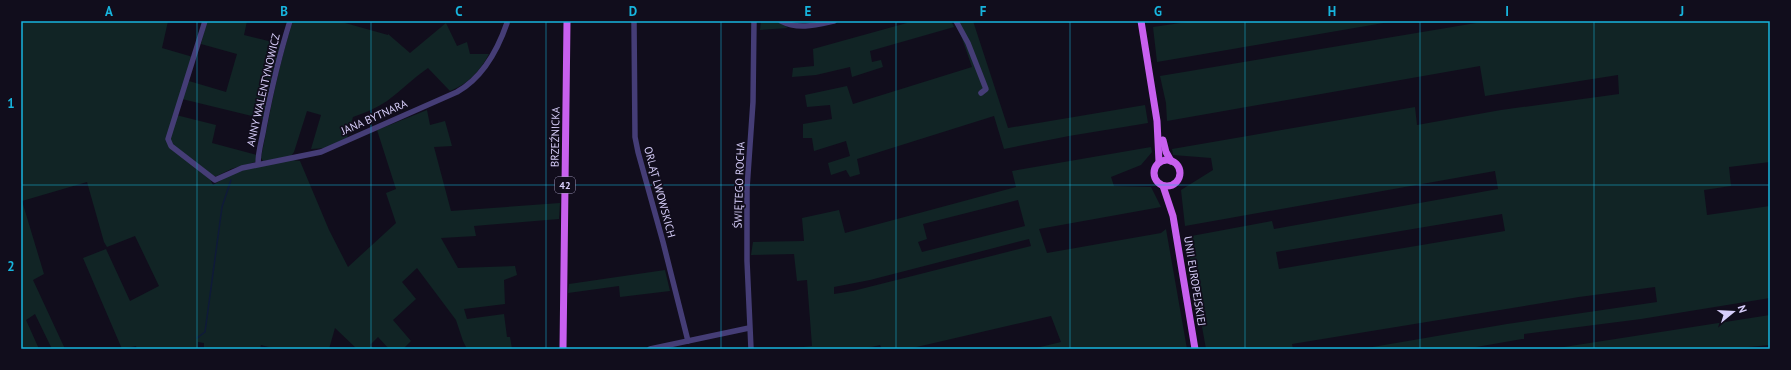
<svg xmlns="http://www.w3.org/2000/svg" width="1791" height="370" font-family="'PT Sans',sans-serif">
  <rect width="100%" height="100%" fill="#110d1c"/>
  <g fill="#112425" fill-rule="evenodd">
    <polygon points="21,21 168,21 162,48 193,57 166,139 210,179 213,185 236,171 292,160 300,161 329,230 348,267 396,223 386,193 396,189 377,130 427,110 430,125 445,121 452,146 434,147 451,211 560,203 559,219 474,226 476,236 441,238 458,268 515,266 517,275 504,280 505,304 464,309 467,319 504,314 507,337 510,337 512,349 467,349 463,341 456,320 417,268 402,282 416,299 393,320 411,341 403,349 389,349 378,337 370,345 374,349 357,349 335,328 329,349 276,349 261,345 260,349 204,349 204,343 198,342 198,349 137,349 136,346 122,349 83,258 106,249 130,301 159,286 135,236 107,247 104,242 87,182 22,201 44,274 33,280 65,349 52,349 35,314 26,320 39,349 21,349"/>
    <polygon points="207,21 247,21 244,35 281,44 264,119 182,99 189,81 226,92 237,54 201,44"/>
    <path d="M 293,21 L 338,21 L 388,35 L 388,34 L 410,53 L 446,23 L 457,46 L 467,42 L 470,54 L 489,54 C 480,71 468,84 450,91 L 428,68 C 413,78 401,91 387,101 C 376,108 365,113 353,117 L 347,138 L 326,148 L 311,149 L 321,115 L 307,111 L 294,152 L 291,156 L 263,161 L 261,158 C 270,112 278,66 293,21 Z"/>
    <polygon points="761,21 777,21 788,28 760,30"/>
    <polygon points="914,21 951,21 954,27 870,51 872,62 881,60 883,67 852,77 850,67 816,75 792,77 793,68 814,66 813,49"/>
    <polygon points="956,21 973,21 1008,128 1145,105 1148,123 1069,136 1004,149 994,116 857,159 860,174 850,177 846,170 831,175 828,163 850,156 846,141 814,151 812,138 803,138 803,124 832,119 830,105 807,107 805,95 847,86 853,104 972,67"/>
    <polygon points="1194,21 1395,21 1157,62 1153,27"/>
    <path d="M 1488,21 L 1770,21 L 1770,162 L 1729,167 L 1731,186 L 1704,190 L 1707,215 L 1770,206 L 1770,298 L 1641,319 L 1524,334 L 1524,339 L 1522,339 L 1465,349 L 1361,349 L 1507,324 L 1657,302 L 1655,287 L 1579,297 L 1292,344 L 1293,349 L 1206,349 L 1186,237 L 1272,221 L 1274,229 L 1498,189 L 1495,171 L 1185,226 L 1181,190 L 1213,170 L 1211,158 L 1173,155 L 1172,149 L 1415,107 L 1417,125 L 1501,110 L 1619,94 L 1618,75 L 1485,96 L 1480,66 L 1167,121 L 1166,103 L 1160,76 ZM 1502,214 L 1505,231 L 1279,269 L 1276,252 Z"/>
    <polygon points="176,115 216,125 212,143 257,155 255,162 231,169 217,176 214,176 172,145 169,138"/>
    <path d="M 1151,147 L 1152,152 L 1141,165 L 1111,177 L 1114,186 L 1151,187 L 1161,207 L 1039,229 L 1047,253 L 1161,233 L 1166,229 L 1187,349 L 1032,349 L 1061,342 L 1051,316 L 908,349 L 882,349 L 880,345 L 863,349 L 786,349 L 812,346 L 807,280 L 797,281 L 794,254 L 751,255 L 753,242 L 804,241 L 802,218 L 839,210 L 845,233 L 1016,187 L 1012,171 ZM 1018,200 L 1025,226 L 922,252 L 918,242 L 927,239 L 923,224 ZM 1029,239 L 1031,246 L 853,291 L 834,294 L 834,287 L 870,280 Z"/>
    <polygon points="665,270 670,291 620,297 619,286 568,293 569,284"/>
    <polygon points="1770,315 1770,345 1728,349 1551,349"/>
  </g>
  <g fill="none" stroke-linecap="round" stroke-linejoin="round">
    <polyline stroke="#0f1a39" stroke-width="1.5" points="197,338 205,332 222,207 231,180"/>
    <g stroke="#453d76" stroke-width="5.5">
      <path d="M 205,21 L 168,139 L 171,146 L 215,180 L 242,168 L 321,152 L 457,92 C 482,78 498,49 507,23"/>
      <polyline points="634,21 635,137 638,152 663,242 688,341"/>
      <path d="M 781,21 C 798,30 816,25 834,21"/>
      <polyline points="956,21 968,43 986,89 981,93"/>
      <path d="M 258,164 C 258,151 262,140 264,127 C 271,91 279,56 290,21"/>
      <polyline points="650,349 749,328"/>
      <polyline points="751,349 747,261 747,188 753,102 754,21"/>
    </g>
    <g stroke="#c860ef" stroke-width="7">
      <polyline points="1141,21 1157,121 1159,162"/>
      <polyline points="1163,140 1166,152 1171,161"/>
      <circle cx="1167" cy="173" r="13"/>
      <polyline points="1163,186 1173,216 1195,349"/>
      <polyline points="563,349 567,21"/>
    </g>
  </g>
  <path fill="none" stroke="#17b4dd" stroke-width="1" stroke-opacity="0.55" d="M 197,21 L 197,349M 371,21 L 371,349M 546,21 L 546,349M 721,21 L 721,349M 896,21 L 896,349M 1070,21 L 1070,349M 1245,21 L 1245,349M 1420,21 L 1420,349M 1594,21 L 1594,349M 21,185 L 1770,185"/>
  <g text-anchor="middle" stroke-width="3.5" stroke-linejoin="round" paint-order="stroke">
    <rect fill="#110d1c" stroke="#9c94b7" stroke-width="1" x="555" y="177" width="20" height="16" rx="3"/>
    <g font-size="10" font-weight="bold" fill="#d7cefa">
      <text x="565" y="189">42</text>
    </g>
    <g font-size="11" fill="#d7cefa" stroke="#110d1c">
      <text transform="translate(263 90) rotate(-77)" y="4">ANNY WALENTYNOWICZ</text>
      <text transform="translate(374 117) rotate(-24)" y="4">JANA BYTNARA</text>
      <text transform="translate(555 137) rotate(-89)" y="4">BRZEŹNICKA</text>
      <text transform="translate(739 185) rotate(-88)" y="4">ŚWIĘTEGO ROCHA</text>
      <text transform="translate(660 192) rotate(75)" y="4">ORLĄT LWOWSKICH</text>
      <text transform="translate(1195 281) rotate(81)" y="4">UNII EUROPEJSKIEJ</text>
    </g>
  </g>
  <rect width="1791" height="370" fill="none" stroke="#110d1c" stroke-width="44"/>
  <g transform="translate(1733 312) rotate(72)" stroke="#110d1c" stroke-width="3" paint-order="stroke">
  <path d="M0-3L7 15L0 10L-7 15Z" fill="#d7cefa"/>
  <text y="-6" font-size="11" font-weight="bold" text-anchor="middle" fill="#d7cefa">N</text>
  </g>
  <rect x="22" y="22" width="1747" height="326" fill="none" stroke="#17b4dd" stroke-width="1.5"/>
  <g font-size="13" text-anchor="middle" font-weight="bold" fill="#17b4dd">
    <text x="109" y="16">A</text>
    <text x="284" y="16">B</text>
    <text x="459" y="16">C</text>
    <text x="633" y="16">D</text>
    <text x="808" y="16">E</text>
    <text x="983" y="16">F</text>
    <text x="1158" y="16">G</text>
    <text x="1332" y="16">H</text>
    <text x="1507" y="16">I</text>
    <text x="1682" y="16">J</text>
    <text x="11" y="108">1</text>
    <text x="11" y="271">2</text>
  </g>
</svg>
